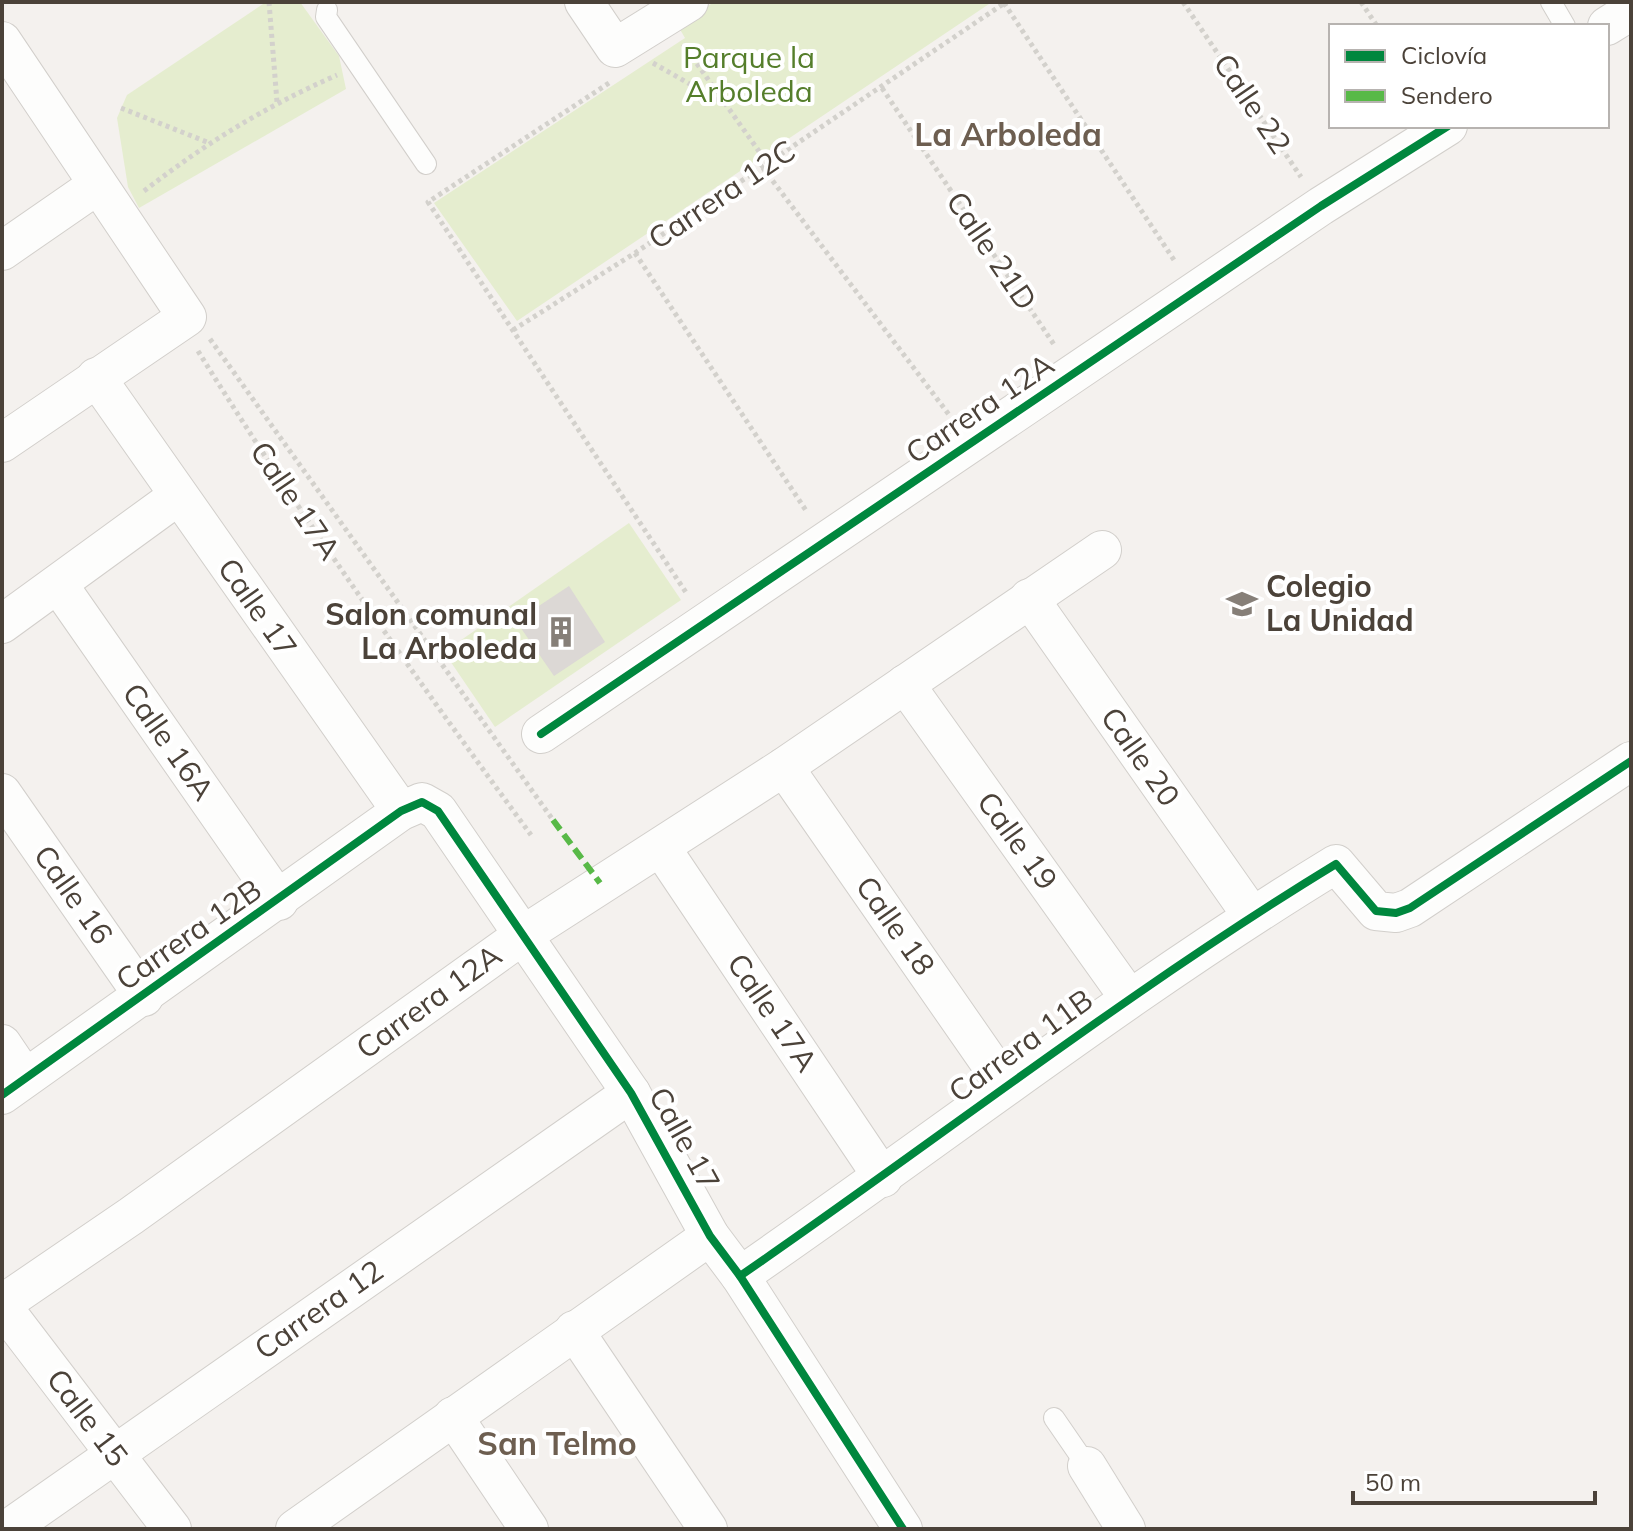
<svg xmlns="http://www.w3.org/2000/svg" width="1633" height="1531" font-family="Mulish,sans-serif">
  <rect width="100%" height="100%" fill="#f4f1ee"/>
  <g fill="#e5edcf">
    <polygon points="266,2 300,2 339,56 346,89 139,208 128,187 117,118 127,95"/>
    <polygon points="714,2 992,2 517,321 434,203 685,38 678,26"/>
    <polygon points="629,523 681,600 495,727 444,652"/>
  </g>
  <polygon fill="#dcd8d5" points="569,586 605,642 554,676 516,621"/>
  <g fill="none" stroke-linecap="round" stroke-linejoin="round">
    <defs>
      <g id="lane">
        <polyline points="1551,2 1565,26"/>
        <polyline points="327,10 326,17 426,164"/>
        <polyline points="1054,1418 1087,1466"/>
      </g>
      <g id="street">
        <polyline points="584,2 615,48 689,2"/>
        <polyline points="1607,26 1631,11"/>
        <polyline points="2,41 187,317 2,443"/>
        <polyline points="2,251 96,186"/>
        <polyline points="96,377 401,811"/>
        <polyline points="58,584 279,901"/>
        <polyline points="1029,598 1252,916"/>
        <polyline points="2,624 178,496"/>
        <polyline points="905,684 1129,998"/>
        <polyline points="541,734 1321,206 1448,126"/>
        <polyline points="784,767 1005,1085"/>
        <polyline points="2,793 144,997"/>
        <polyline points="662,849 883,1178"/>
        <polyline points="2,1044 25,1078"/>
        <polyline points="2,1095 401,811 422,802 438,811 631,1093 710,1236 740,1276 903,1529"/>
        <path d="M 740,1276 C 939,1139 1129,990 1336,864 L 1376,911 L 1396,913 L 1410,908 L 1631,761"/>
        <polyline points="2,1304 131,1216 523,935 784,767 1102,550"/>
        <polyline points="2,1306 172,1529"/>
        <polyline points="574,1330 708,1529"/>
        <polyline points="453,1416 529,1529"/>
        <polyline points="1087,1466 1126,1529"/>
        <polyline points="8,1529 631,1093"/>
        <polyline points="295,1529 710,1236"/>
      </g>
    </defs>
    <use href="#lane" stroke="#d2cfcb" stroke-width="22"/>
    <use href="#street" stroke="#d2cfcb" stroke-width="40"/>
    <g stroke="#d3d1cc" stroke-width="5" stroke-dasharray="4 4" stroke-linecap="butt">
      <polyline points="269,2 277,102"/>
      <polyline points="1183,2 1301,177"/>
      <polyline points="1361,2 1377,26"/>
      <polyline points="1004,3 1176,263"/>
      <polyline points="683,44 768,164"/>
      <polyline points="653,63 721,102"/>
      <polyline points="609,83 428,202 687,594"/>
      <polyline points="882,88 1055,346"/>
      <polyline points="121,108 207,142"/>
      <polyline points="763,168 950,416"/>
      <path d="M 144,191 C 209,141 263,108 337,75"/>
      <polyline points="635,253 807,512"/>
      <polyline points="513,330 635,253 1006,2"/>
      <polyline points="210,339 553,820"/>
      <path d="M 198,351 C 301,517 415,677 531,835"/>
    </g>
    <use href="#lane" stroke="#fdfdfc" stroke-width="20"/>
    <use href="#street" stroke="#fdfdfc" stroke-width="38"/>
    <polyline stroke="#58b947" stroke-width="6" stroke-dasharray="12 6" stroke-linecap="butt" points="553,820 600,883"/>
    <defs>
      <g id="cycleway">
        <polyline points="541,734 1321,206 1448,126"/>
        <polyline points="2,1095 401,811 422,802 438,811 631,1093 710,1236 740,1276 903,1529"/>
        <path d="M 740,1276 C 939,1139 1129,990 1336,864 L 1376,911 L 1396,913 L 1410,908 L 1631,761"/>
      </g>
    </defs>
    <use href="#cycleway" stroke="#fff" stroke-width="13"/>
    <use href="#cycleway" stroke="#00873e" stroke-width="8"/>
  </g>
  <defs>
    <symbol id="school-bare" viewBox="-9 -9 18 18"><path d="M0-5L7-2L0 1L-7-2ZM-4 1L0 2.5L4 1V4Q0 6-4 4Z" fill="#867f78" stroke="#fff" stroke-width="2.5" paint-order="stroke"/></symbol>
    <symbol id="building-bare" viewBox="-9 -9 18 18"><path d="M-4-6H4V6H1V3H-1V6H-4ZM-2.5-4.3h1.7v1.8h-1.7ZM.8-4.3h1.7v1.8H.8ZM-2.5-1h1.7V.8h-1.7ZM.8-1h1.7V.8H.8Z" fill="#867f78" stroke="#fff" stroke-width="2.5" paint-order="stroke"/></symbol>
  </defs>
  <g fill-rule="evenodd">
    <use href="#school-bare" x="1220" y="582" width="44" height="44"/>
    <use href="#building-bare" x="539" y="610" width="44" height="44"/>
  </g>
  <g text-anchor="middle" stroke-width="8" stroke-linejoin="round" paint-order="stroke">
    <g font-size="30" fill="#557e2b" stroke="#fff">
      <text x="749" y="68">Parque la<tspan x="749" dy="34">Arboleda</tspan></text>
    </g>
    <g font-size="30" fill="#4b4239" stroke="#fff">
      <text transform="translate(1252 104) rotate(56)" y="10">Calle 22</text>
      <text transform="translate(722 195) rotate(-34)" y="10">Carrera 12C</text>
      <text transform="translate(991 251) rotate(56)" y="10">Calle 21D</text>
      <text transform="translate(980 409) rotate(-34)" y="10">Carrera 12A</text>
      <text transform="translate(295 501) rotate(56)" y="10">Calle 17A</text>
      <text transform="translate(257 608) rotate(55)" y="10">Calle 17</text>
      <text transform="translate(168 742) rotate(55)" y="10">Calle 16A</text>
      <text transform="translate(1140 757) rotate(55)" y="10">Calle 20</text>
      <text transform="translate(1017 841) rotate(54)" y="10">Calle 19</text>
      <text transform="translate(73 895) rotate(55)" y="10">Calle 16</text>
      <text transform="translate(895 926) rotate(55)" y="10">Calle 18</text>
      <text transform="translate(189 935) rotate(-35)" y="10">Carrera 12B</text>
      <text transform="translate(429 1002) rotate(-36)" y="10">Carrera 12A</text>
      <text transform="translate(772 1013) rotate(56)" y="10">Calle 17A</text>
      <text transform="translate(1021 1046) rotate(-36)" y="10">Carrera 11B</text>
      <text transform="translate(684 1139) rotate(61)" y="10">Calle 17</text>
      <text transform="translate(319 1310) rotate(-35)" y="10">Carrera 12</text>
      <text transform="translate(87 1418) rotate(53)" y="10">Calle 15</text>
    </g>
    <g font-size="30" font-weight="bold" fill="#4b4239" stroke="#fff" text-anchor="start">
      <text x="1266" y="597">Colegio<tspan x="1266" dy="34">La Unidad</tspan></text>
      <text x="537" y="625" text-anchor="end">Salon comunal<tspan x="537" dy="34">La Arboleda</tspan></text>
    </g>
    <g font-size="32" font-weight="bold" fill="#6d5e50" stroke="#fff">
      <text x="1008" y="146">La Arboleda</text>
      <text x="557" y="1455">San Telmo</text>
    </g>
  </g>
  <rect width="1633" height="1531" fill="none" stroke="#4b4239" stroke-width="8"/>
  <rect x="1329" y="24" width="280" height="104" fill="#ffffff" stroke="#b7b3b0" stroke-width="2"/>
  <rect x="1345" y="50" width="40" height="12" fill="#00873e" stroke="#b7b3b0" stroke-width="2"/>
  <text x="1401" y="64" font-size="24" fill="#4b4239">Ciclovía</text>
  <rect x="1345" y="90" width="40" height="12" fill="#58b947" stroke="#b7b3b0" stroke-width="2"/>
  <text x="1401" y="104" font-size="24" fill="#4b4239">Sendero</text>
  <path d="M1353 1491v12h242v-12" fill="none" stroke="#4b4239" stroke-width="4"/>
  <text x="1365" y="1491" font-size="24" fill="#4b4239" stroke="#ffffff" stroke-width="6" paint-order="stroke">50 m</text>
</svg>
